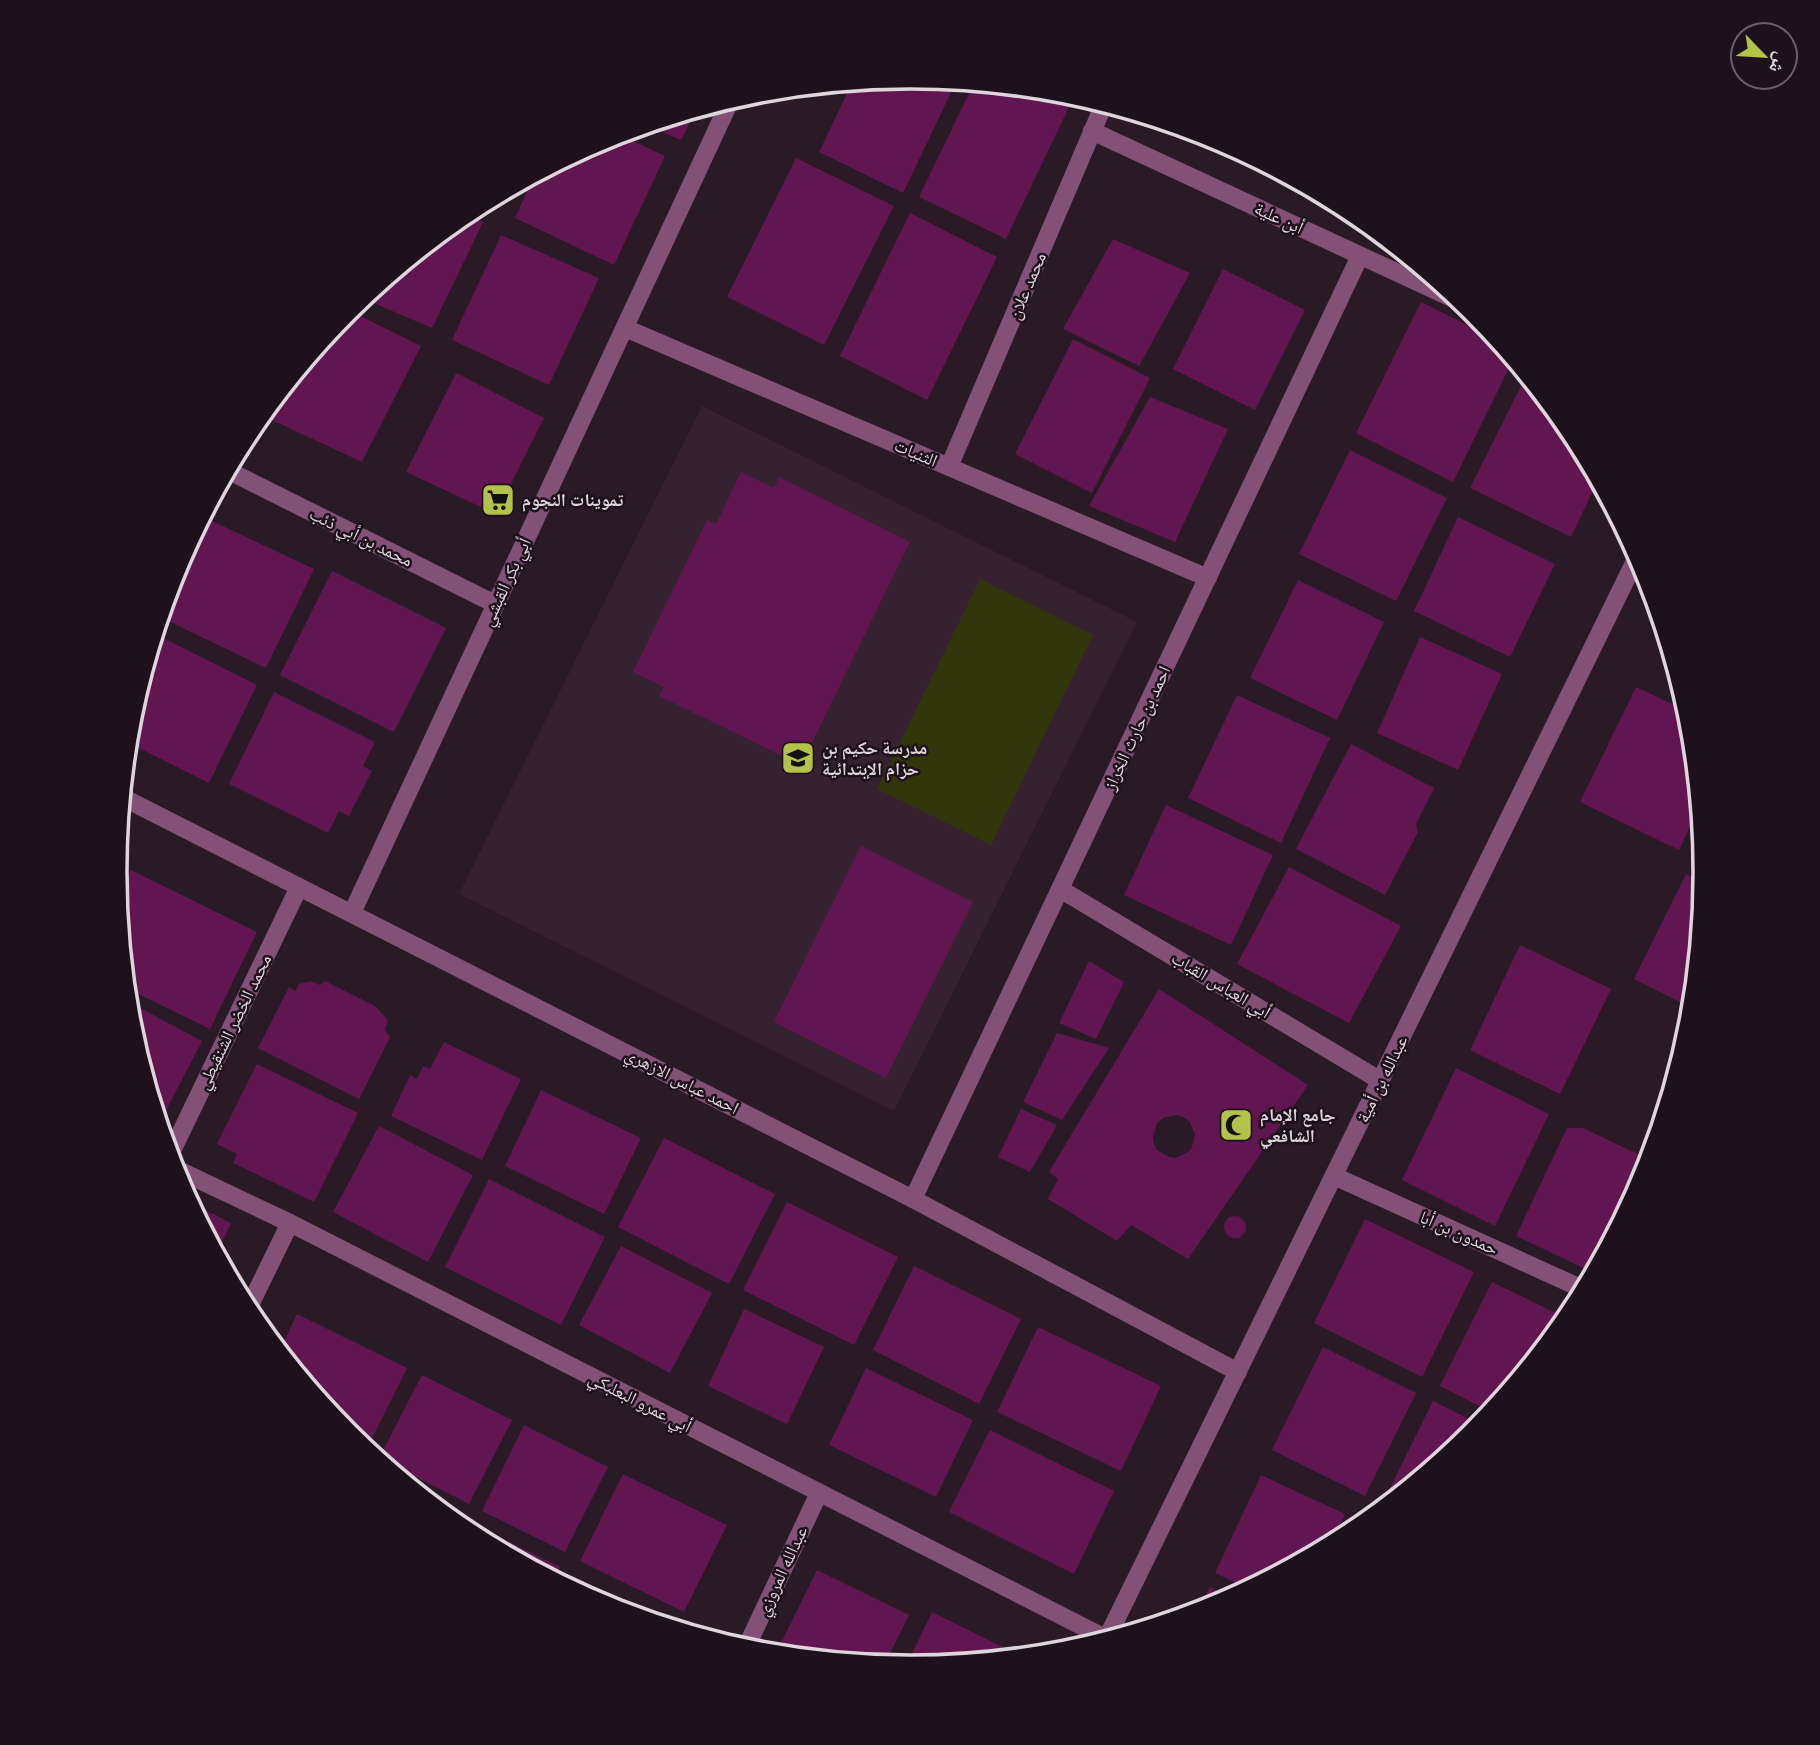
<svg xmlns="http://www.w3.org/2000/svg" width="1820" height="1745" font-family="Signika,'Noto Naskh Arabic',sans-serif">
  <rect width="100%" height="100%" fill="#291a25"/>
  <polygon fill="#362130" points="702,406 1137,622 894,1111 459,894"/>
  <polygon fill="#30360a" points="980,579 1093,635 991,845 877,789"/>
  <g fill="#611652" fill-rule="evenodd">
    <polygon points="910,77 956,82 903,193 819,152 852,83"/>
    <polygon points="974,83 1037,90 1070,105 1006,239 919,197"/>
    <polygon points="696,110 681,140 647,125 687,113"/>
    <polygon points="1140,115 1215,138 1217,139 1211,150 1140,117"/>
    <polygon points="618,134 665,156 614,265 515,218 534,176 606,137"/>
    <polygon points="1231,146 1317,192 1314,198 1226,156"/>
    <polygon points="796,158 894,206 824,345 727,297"/>
    <polygon points="910,213 997,257 927,400 840,356"/>
    <polygon points="465,214 483,222 432,328 362,298"/>
    <polygon points="501,235 599,278 549,385 452,340"/>
    <polygon points="1113,239 1190,273 1139,366 1063,329"/>
    <polygon points="1223,269 1305,310 1255,410 1173,369"/>
    <polygon points="1421,302 1498,340 1513,360 1453,482 1356,433"/>
    <polygon points="348,310 421,346 362,462 261,415"/>
    <polygon points="1073,339 1150,378 1092,493 1015,454"/>
    <polygon points="456,373 544,418 496,514 406,472"/>
    <polygon points="1526,376 1572,431 1598,480 1571,537 1470,488"/>
    <polygon points="1150,397 1228,429 1175,542 1089,506"/>
    <polygon points="1350,450 1447,498 1396,601 1299,554"/>
    <polygon points="741,472 774,488 779,477 910,542 801,765 659,696 664,687 633,672 707,520 716,524"/>
    <polygon points="1458,517 1555,564 1510,657 1414,611"/>
    <polygon points="208,519 314,569 266,668 162,618"/>
    <polygon points="332,571 446,628 394,732 280,675"/>
    <polygon points="1298,580 1384,622 1337,720 1250,678"/>
    <polygon points="155,634 257,685 209,783 127,742 130,717"/>
    <polygon points="1420,637 1502,674 1458,770 1377,733"/>
    <polygon points="1636,687 1689,712 1690,718 1699,808 1679,850 1580,802"/>
    <polygon points="274,692 375,742 363,766 372,771 349,816 339,811 328,833 229,784"/>
    <polygon points="1237,695 1330,738 1281,843 1188,798"/>
    <polygon points="1351,744 1434,788 1416,824 1418,832 1385,895 1296,849"/>
    <polygon points="1166,805 1273,855 1231,945 1124,895"/>
    <polygon points="1702,842 1705,864 1694,859"/>
    <polygon points="861,846 973,902 886,1078 774,1022"/>
    <polygon points="1289,867 1401,926 1349,1023 1237,964"/>
    <polygon points="131,870 257,932 210,1029 126,988 117,898"/>
    <polygon points="1686,874 1704,883 1692,1008 1634,979"/>
    <polygon points="1520,945 1611,989 1560,1094 1470,1050"/>
    <polygon points="1089,961 1124,982 1096,1039 1059,1023"/>
    <polygon points="310,981 320,985 325,981 375,1006 388,1020 385,1030 390,1037 359,1099 258,1048 289,987 296,991 299,984"/>
    <path d="M 1159,989 L 1308,1085 L 1188,1259 L 1131,1225 L 1117,1241 L 1048,1199 L 1058,1179 L 1049,1172 ZM 1176,1115 L 1183,1117 L 1189,1121 L 1195,1134 L 1192,1147 L 1188,1152 L 1175,1158 L 1169,1157 L 1157,1150 L 1154,1144 L 1153,1137 L 1157,1123 L 1163,1118 Z"/>
    <polygon points="127,1001 202,1041 161,1120 157,1118 130,1027"/>
    <polygon points="1057,1033 1109,1048 1062,1120 1023,1102"/>
    <polygon points="444,1042 521,1079 482,1160 391,1116 410,1075 417,1079 423,1066 430,1069"/>
    <polygon points="257,1064 358,1113 314,1202 233,1163 237,1154 217,1144"/>
    <polygon points="1456,1068 1549,1114 1495,1226 1402,1180"/>
    <polygon points="541,1090 641,1138 604,1214 505,1166"/>
    <polygon points="1021,1109 1057,1125 1030,1172 998,1157"/>
    <polygon points="379,1126 473,1175 428,1262 333,1212"/>
    <polygon points="1567,1128 1583,1128 1650,1160 1645,1177 1594,1273 1516,1236"/>
    <polygon points="664,1138 775,1194 729,1284 618,1227"/>
    <polygon points="489,1179 605,1237 561,1325 445,1267"/>
    <polygon points="189,1202 231,1223 216,1254 211,1245"/>
    <polygon points="787,1202 898,1257 854,1345 743,1290"/>
    <circle cx="1235" cy="1227" r="11"/>
    <polygon points="1365,1219 1474,1272 1422,1377 1314,1323"/>
    <polygon points="621,1246 712,1293 670,1373 579,1325"/>
    <polygon points="914,1266 1021,1319 979,1404 873,1350"/>
    <polygon points="1492,1282 1568,1319 1491,1412 1440,1386"/>
    <polygon points="744,1309 824,1347 787,1424 708,1386"/>
    <polygon points="297,1314 407,1368 366,1450 347,1435 279,1352"/>
    <polygon points="1038,1327 1161,1386 1121,1471 997,1412"/>
    <polygon points="1323,1347 1416,1393 1365,1496 1272,1450"/>
    <polygon points="866,1368 973,1420 936,1497 829,1445"/>
    <polygon points="422,1375 512,1420 469,1504 379,1458"/>
    <polygon points="1433,1401 1481,1425 1472,1435 1384,1508 1381,1506"/>
    <polygon points="524,1425 608,1467 565,1552 482,1511"/>
    <polygon points="990,1430 1114,1491 1074,1574 949,1512"/>
    <polygon points="623,1474 727,1525 684,1612 580,1561"/>
    <polygon points="1261,1475 1345,1514 1332,1542 1334,1543 1249,1589 1215,1573"/>
    <polygon points="425,1497 462,1515 457,1525 424,1498"/>
    <polygon points="477,1526 560,1567 554,1580 472,1536"/>
    <polygon points="817,1570 909,1615 884,1665 775,1655"/>
    <polygon points="579,1580 670,1626 670,1627 605,1607 574,1590"/>
    <polygon points="1210,1587 1232,1598 1214,1608 1197,1613"/>
    <polygon points="932,1612 1023,1657 905,1668"/>
  </g>
  <g fill="none" stroke-linecap="round" stroke-linejoin="round">
    <g stroke="#835176" stroke-width="18">
      <polyline points="1092,131 1467,305"/>
      <polyline points="625,328 1208,578"/>
      <polyline points="949,467 1104,104"/>
      <polyline points="227,470 495,604"/>
      <polyline points="122,797 913,1199 1238,1372"/>
      <polyline points="1060,889 1381,1081"/>
      <polyline points="352,913 731,99"/>
      <polyline points="169,1157 299,887"/>
      <polyline points="172,1167 290,1223 1107,1639"/>
      <polyline points="1334,1176 1585,1290"/>
      <polyline points="913,1199 1360,256"/>
      <polyline points="247,1311 290,1223"/>
      <polyline points="1106,1640 1638,555"/>
      <polyline points="745,1650 819,1493"/>
    </g>
  </g>
  <defs>
    <symbol id="supermarket-square" viewBox="-11 -11 22 22"><rect x="-9" y="-9" width="18" height="18" rx="4" fill="#b3c24b" stroke="#1f111b"/><path d="M-6-5.5h2.5l.6 2H6L4.5 2H-2.5L-4.4-4H-6ZM-1.5 3.2a1.3 1.3 0 1 0 .1 0ZM3 3.2a1.3 1.3 0 1 0 .1 0Z" fill="#111"/></symbol>
    <symbol id="school-square" viewBox="-11 -11 22 22"><rect x="-9" y="-9" width="18" height="18" rx="4" fill="#b3c24b" stroke="#1f111b"/><path d="M0-5L7-2L0 1L-7-2ZM-4 1L0 2.5L4 1V4Q0 6-4 4Z" fill="#111"/></symbol>
    <symbol id="mosque-square" viewBox="-11 -11 22 22"><rect x="-9" y="-9" width="18" height="18" rx="4" fill="#b3c24b" stroke="#1f111b"/><path d="M3.5-4.9A6 6 0 1 0 3.5 4.9A5 5 0 1 1 3.5-4.9Z" fill="#111"/></symbol>
  </defs>
  <g fill-rule="evenodd">
    <use href="#supermarket-square" x="479" y="481" width="38" height="38"/>
    <use href="#school-square" x="779" y="739" width="38" height="38"/>
    <use href="#mosque-square" x="1217" y="1106" width="38" height="38"/>
  </g>
  <g text-anchor="middle" stroke-width="5" stroke-linejoin="round" paint-order="stroke">
    <g font-size="18" fill="#dfd5dc" stroke="#1f111b">
      <text transform="translate(1279 218) rotate(25)" y="6">أبن علية</text>
      <text transform="translate(1027 286) rotate(-67)" y="6">محمد علان</text>
      <text transform="translate(916 453) rotate(23)" y="6">الثنيات</text>
      <text transform="translate(361 537) rotate(26)" y="6">محمد بن أبي ذئب</text>
      <text transform="translate(506 582) rotate(-65)" y="6">أبي بكر القبشي</text>
      <text transform="translate(1137 728) rotate(-65)" y="6">احمد بن حارث الخراز</text>
      <text transform="translate(1221 985) rotate(31)" y="6">أبي العباس القباب</text>
      <text transform="translate(234 1022) rotate(-64)" y="6">محمد الخضر الشنقيطي</text>
      <text transform="translate(1382 1079) rotate(-64)" y="6">عبدالله بن أمية</text>
      <text transform="translate(682 1081) rotate(27)" y="6">احمد عباس الازهري</text>
      <text transform="translate(1459 1233) rotate(24)" y="6">حمدون بن أبا</text>
      <text transform="translate(640 1402) rotate(27)" y="6">أبي عمرو البعلبكي</text>
      <text transform="translate(782 1571) rotate(-65)" y="6">عبدالله المروزي</text>
    </g>
    <g font-size="18" font-weight="bold" fill="#dfd5dc" stroke="#1f111b" text-anchor="start">
      <text x="522" y="506">تموينات النجوم</text>
      <text x="822" y="754">مدرسة حكيم بن<tspan x="822" dy="21">حزام الإبتدائية</tspan></text>
      <text x="1260" y="1121">جامع الإمام<tspan x="1260" dy="21">الشافعي</tspan></text>
    </g>
  </g>
  <path d="M0 0H1820V1745H0ZM127 872a783 783 0 1 1 1566 0a783 783 0 1 1-1566 0Z" fill="#1f111b" fill-rule="evenodd"/>
  <path fill="none" stroke="#dfd5dc" stroke-width="3.5" d="M127 872a783 783 0 1 1 1566 0a783 783 0 1 1-1566 0Z"/>
  <g transform="translate(1764 56) rotate(115)"><circle r="33" fill="#1f111b" stroke="#6c5f68" stroke-width="2"/>
  <path d="M0-5L12 26L0 18L-12 26Z" fill="#b3c24b"/>
  <text y="-10" font-size="19" font-weight="bold" text-anchor="middle" fill="#dfd5dc">ش</text>
  </g>
</svg>
